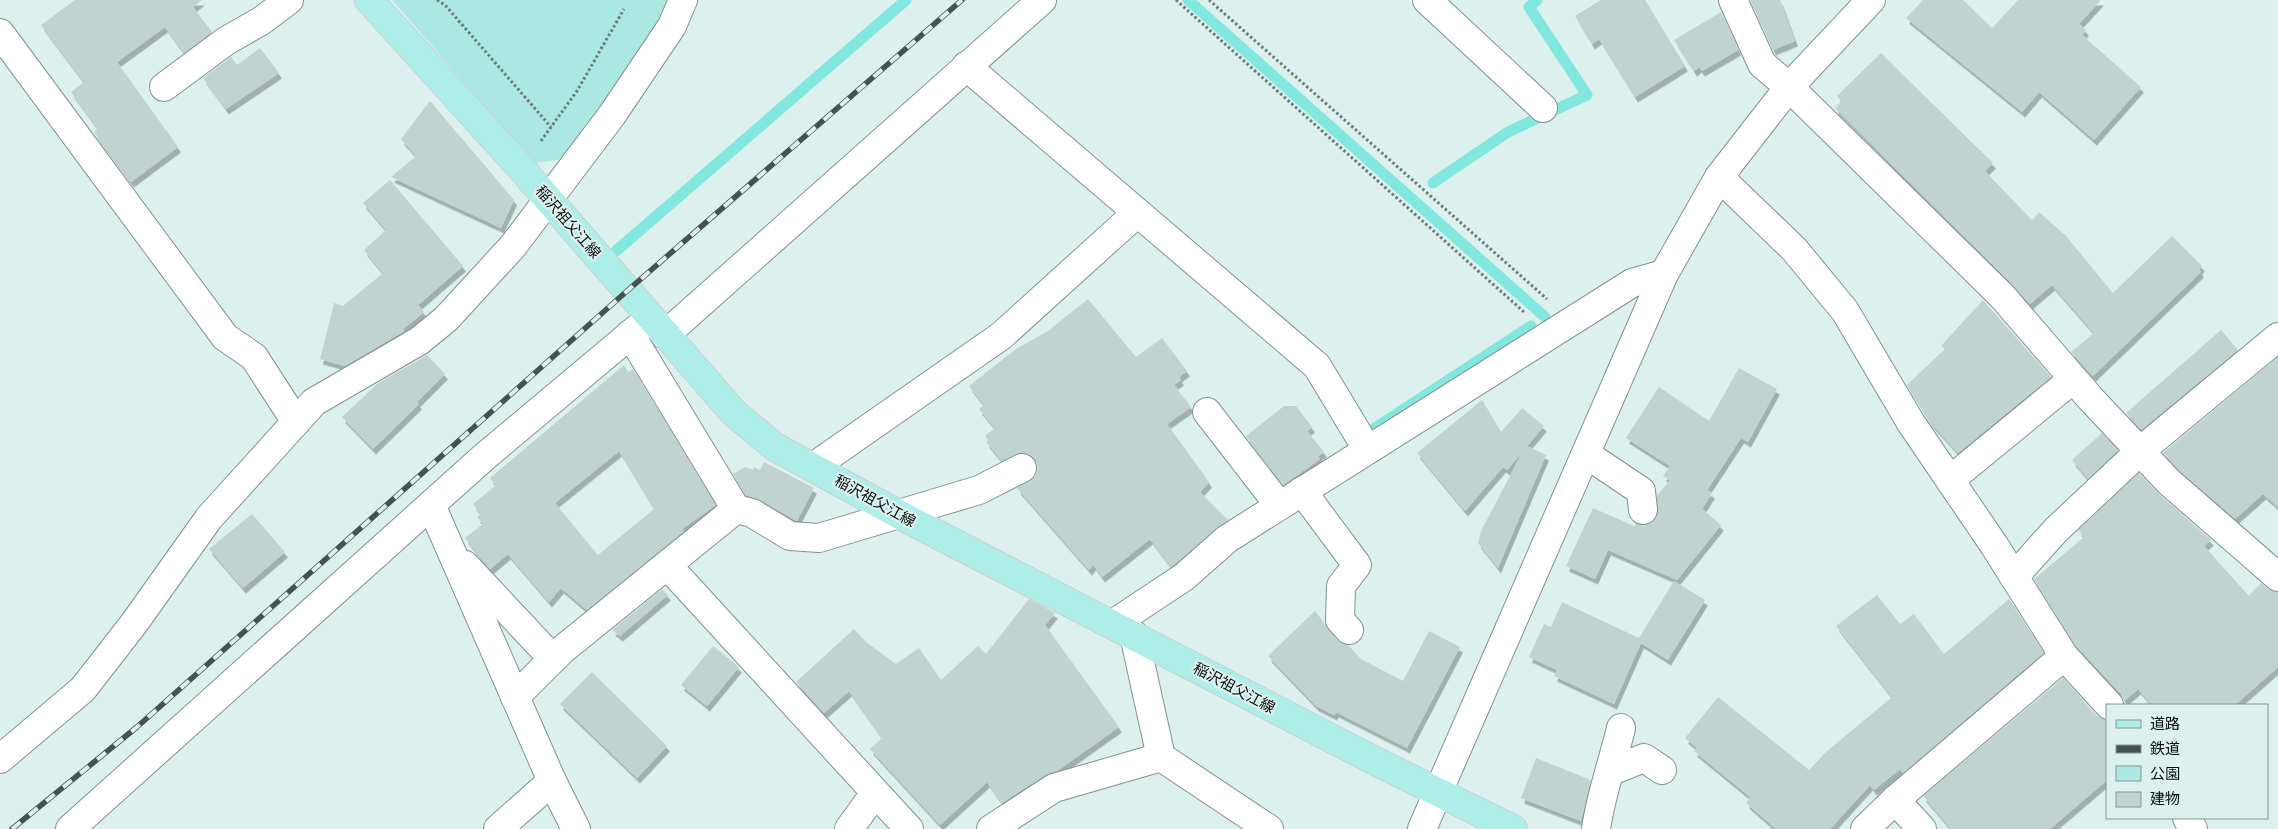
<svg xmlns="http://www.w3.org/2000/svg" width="2278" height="829" font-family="'Exo 2','Noto Sans JP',sans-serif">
  <defs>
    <filter id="shadow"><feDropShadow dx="3" dy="5.5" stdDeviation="0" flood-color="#0004"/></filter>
  </defs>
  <rect width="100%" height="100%" fill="#dcf0ed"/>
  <polygon fill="#abe8e2" points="392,0 669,0 660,20 564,159 534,163"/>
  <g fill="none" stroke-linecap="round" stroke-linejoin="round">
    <g stroke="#82e7de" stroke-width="11">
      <polyline points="1188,0 1545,317"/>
      <polyline points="1433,183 1508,132 1587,95 1529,7 1537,0"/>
      <polyline points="616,251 906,0"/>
      <polyline points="1372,430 1531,326"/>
    </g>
  </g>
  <g fill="#c0d3d1" fill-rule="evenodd" filter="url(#shadow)">
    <polygon points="75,0 202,0 193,7 212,32 184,53 165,27 117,62 178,147 131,182 94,132 98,129 71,92 84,82 41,25"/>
    <polygon points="1601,0 1645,0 1685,66 1635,97 1599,39 1592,44 1575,16"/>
    <polygon points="1750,0 1780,0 1795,41 1773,50"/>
    <polygon points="1923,0 1963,0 1992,28 2018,0 2101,0 2079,24 2086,30 2082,35 2141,87 2094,140 2039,92 2022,112 1906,18"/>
    <polygon points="1721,12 1738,50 1702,71 1699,67 1694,71 1674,40"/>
    <polygon points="260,48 279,73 226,109 203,78 231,57 237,65"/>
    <polygon points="1881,53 1993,163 1985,171 2032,220 2039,212 2066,236 2113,293 2172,236 2202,266 2199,269 2201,272 2093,376 2071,352 2094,333 2052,285 2030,304 2013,285 1835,108 1841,101 1837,96"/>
    <polygon points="430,101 514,200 501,228 391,177 416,156 401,139"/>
    <polygon points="390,180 463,266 418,305 424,312 403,329 404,331 345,366 320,359 334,303 343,306 383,273 364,250 386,230 363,203"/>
    <polygon points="1088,299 1136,357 1162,338 1187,371 1179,377 1181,380 1174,385 1191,407 1167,424 1209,482 1200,492 1228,520 1171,567 1150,539 1102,577 1093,565 1089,570 1017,488 1035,477 1038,468 1036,460 1030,455 1022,452 1002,461 986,442 988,440 985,436 995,428 979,409 984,405 969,386 1016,349 1048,331"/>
    <polygon points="1983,300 2051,377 1958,453 1930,422 1907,385 1945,349 1941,346"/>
    <polygon points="2221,330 2238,350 2141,430 2126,413"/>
    <polygon points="427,355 445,374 417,402 419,404 373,449 342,417 377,384"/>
    <polygon points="2278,357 2278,507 2263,494 2235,519 2180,471 2163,453"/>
    <path d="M 624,365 L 628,372 L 633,369 L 716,505 L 682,529 L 684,531 L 587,610 L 561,588 L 549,602 L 508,554 L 490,569 L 465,538 L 483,524 L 477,517 L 481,514 L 473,504 L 496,485 L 490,478 ZM 619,451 L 654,509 L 598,555 L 555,503 Z"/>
    <polygon points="1739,368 1777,389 1748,442 1741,438 1707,490 1712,493 1702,509 1721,525 1677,580 1608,550 1595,579 1566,566 1593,508 1634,526 1636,524 1644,526 1652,523 1657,517 1657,496 1670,480 1663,476 1670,466 1626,438 1659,387 1709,421"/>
    <polygon points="1482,400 1501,432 1522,408 1544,426 1527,446 1546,455 1498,568 1478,543 1481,531 1523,451 1507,470 1503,467 1465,511 1417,453"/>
    <polygon points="1284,406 1296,406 1312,427 1307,431 1324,452 1318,456 1320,459 1283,485 1246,436"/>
    <polygon points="2102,433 2118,450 2088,479 2072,460"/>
    <polygon points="764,462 814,488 797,521 760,500 746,495 733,474 745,467 753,470 754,467 760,470"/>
    <polygon points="2139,473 2159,494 2211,540 2204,546 2249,596 2261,583 2268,589 2278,592 2278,667 2235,705 2152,705 2138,689 2124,701 2121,694 2076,646 2034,579 2084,537 2078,530"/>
    <polygon points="252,514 285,552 243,588 209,549"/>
    <polygon points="1674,581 1705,600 1668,660 1641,643 1614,704 1554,676 1557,670 1529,657 1544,624 1551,627 1562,602 1639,638"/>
    <polygon points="662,589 668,595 620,636 612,630"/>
    <polygon points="1877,595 1900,624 1914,614 1944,654 2009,599 2044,653 1903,773 1900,769 1874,790 1870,785 1830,829 1776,829 1746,803 1750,797 1694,751 1697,748 1685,738 1718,697 1809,770 1826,752 1892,697 1836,626"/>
    <polygon points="1029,599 1055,613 1045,625 1119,727 1057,771 1045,775 1002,803 987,782 940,825 870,749 882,738 849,691 824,713 796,682 854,629 866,642 896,664 919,648 941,680 978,646 986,654"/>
    <polygon points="1315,611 1338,641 1348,645 1361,659 1403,681 1429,631 1460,647 1407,748 1336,712 1334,715 1316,706 1268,656"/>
    <polygon points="713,646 739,667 707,706 681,685"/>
    <polygon points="592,672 667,746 637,778 560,704"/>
    <polygon points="2063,678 2097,716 2107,720 2107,780 2050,829 1951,829 1923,796"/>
    <polygon points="1536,758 1591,780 1581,821 1521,798"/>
  </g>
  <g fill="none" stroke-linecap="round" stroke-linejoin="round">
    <defs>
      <g id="minor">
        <polyline points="1427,0 1543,108"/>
        <polyline points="1733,0 1762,64 1789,87 2002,296 2090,398 2169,482 2278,577"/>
        <polyline points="0,33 225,337 254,357 296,422"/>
        <polyline points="966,66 1317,366 1367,449"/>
        <polyline points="164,87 226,41 261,21 289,0"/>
        <polyline points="1719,177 1794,249 1845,311 1911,423 1994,545 2064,656 2109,705"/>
        <polyline points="665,335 1042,0"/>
        <polyline points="1207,412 1279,505"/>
        <polyline points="1586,454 1641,491 1643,510"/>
        <polyline points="813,467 1001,336 1137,213"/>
        <polyline points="1950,480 2073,379"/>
        <polyline points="1302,491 1357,565 1341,586 1340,620 1349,630"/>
        <polyline points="431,505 552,781 576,829"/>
        <polyline points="736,509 752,513 790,536 819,538 979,490 1022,468"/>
        <polyline points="465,565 553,659"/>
        <polyline points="667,565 909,829"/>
        <polyline points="2014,577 2056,530 2139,452 2278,337"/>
        <polyline points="1113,624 1184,577 1227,539 1632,283 1664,274"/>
        <polyline points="1134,635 1161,757 1269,829"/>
        <polyline points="515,697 562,650 736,509 630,334"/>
        <polyline points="0,759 83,689 135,622 209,518 314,402 419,341 446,319 513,246 612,115 672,26 683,0"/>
        <polyline points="1611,771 1644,758 1662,770"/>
        <polyline points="1895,800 1922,829"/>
        <polyline points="2187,818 2193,829"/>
        <polyline points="70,829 483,458 650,318"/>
        <polyline points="498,829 552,781"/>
        <polyline points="849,829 875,793"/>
        <polyline points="991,829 1054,788 1161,757"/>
        <polyline points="1422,829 1664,274 1719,177 1789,87 1871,0"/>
        <path d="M 1596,829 C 1601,794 1613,762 1621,728"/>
        <polyline points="1865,829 1895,800 2064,656"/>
      </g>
      <polyline id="major" points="369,0 521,168 734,413 775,447 900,515 1381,764 1513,829"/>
    </defs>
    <use href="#minor" stroke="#809290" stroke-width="30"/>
    <use href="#major" stroke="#cecfcf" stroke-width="30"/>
    <g stroke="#6d7a78" stroke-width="3" stroke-dasharray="2.5 2.5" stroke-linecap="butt">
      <polyline points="437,0 445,5 551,127"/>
      <polyline points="1176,0 1524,312"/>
      <polyline points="1209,0 1547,299"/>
      <polyline points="541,141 577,91 624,9"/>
    </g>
    <use href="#minor" stroke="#fff" stroke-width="28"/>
    <use href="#major" stroke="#aeeee9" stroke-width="28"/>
    <defs>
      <polyline id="rail" points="12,829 137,727 627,291 962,0"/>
    </defs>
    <use href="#rail" stroke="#475250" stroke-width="5.5"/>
    <use href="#rail" stroke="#dcf0ed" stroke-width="4" stroke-dasharray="11" stroke-linecap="butt"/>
  </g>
  <g text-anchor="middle" stroke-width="4.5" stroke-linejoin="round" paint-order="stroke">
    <g font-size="15" fill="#080e0d" stroke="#dcf0ed">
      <text transform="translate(568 222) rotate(49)" y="5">稲沢祖父江線</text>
      <text transform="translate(875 501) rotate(29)" y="5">稲沢祖父江線</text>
      <text transform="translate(1234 688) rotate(28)" y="5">稲沢祖父江線</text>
    </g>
  </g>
  <rect x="2106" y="704" width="162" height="115" fill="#dcf0ed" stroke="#879693"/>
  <rect x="2116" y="720" width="25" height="8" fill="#aeeee9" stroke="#879693"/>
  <text x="2150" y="729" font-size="15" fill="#080e0d">道路</text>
  <rect x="2116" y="745" width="25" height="8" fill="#475250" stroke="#879693"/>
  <text x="2150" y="754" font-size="15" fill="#080e0d">鉄道</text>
  <rect x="2116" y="766" width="25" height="15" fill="#abe8e2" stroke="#879693"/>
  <text x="2150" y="779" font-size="15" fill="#080e0d">公園</text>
  <rect x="2116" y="792" width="25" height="15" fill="#c0d3d1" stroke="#879693"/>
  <text x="2150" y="804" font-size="15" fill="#080e0d">建物</text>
</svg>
